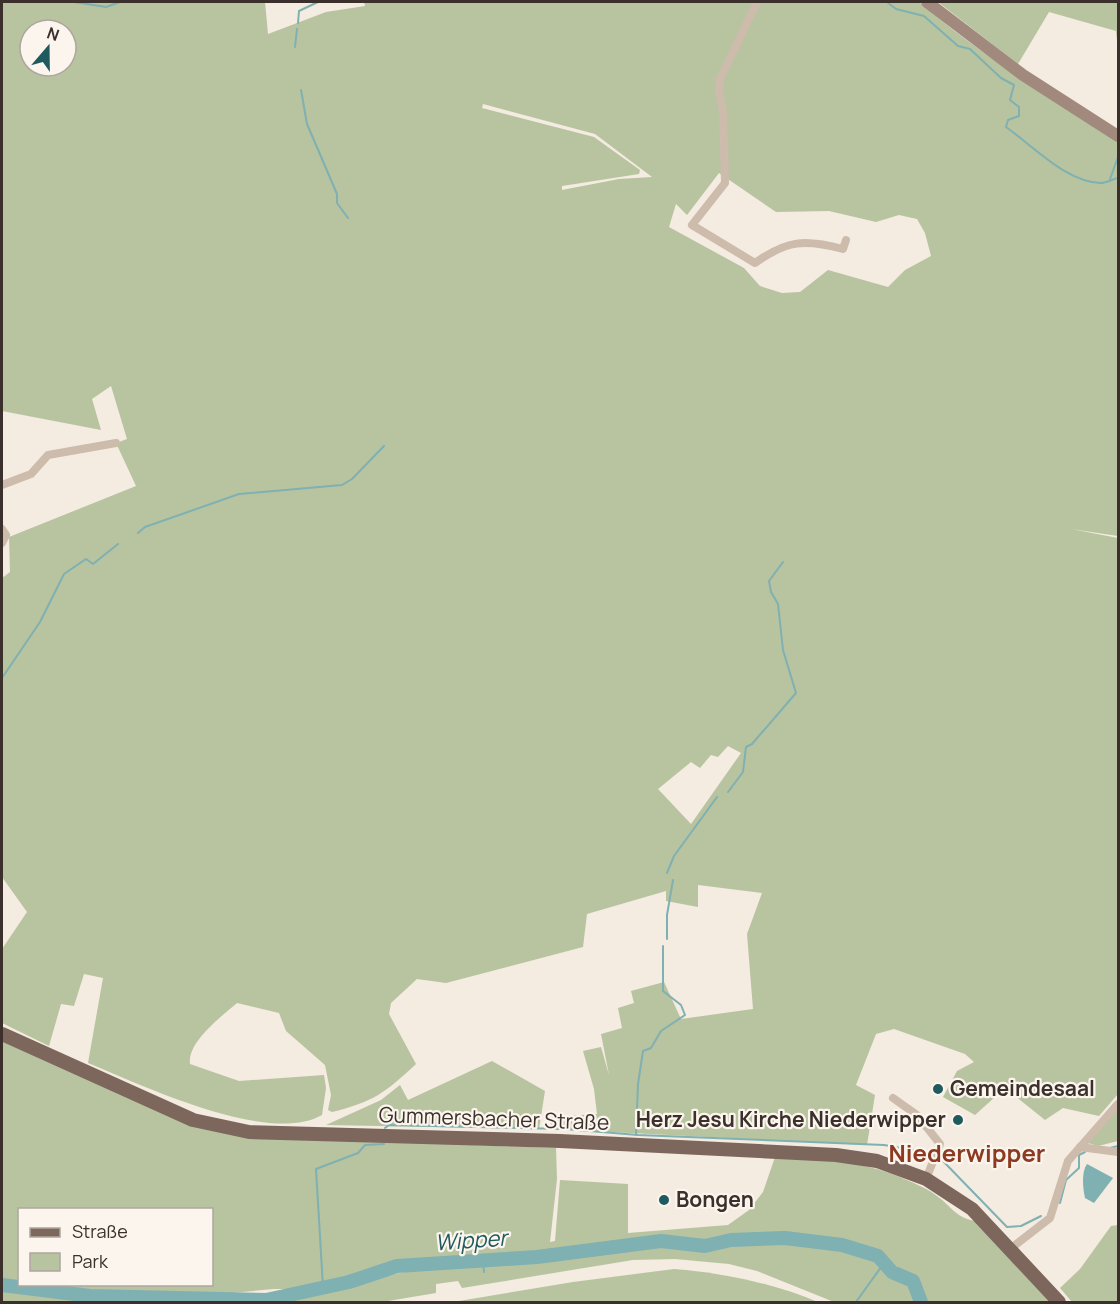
<svg xmlns="http://www.w3.org/2000/svg" width="1120" height="1304" font-family="Manrope,sans-serif">
  <rect width="100%" height="100%" fill="#f4ebe1"/>
  <g fill="#b8c4a0" fill-rule="evenodd">
    <path d="M 2,2 L 265,2 L 268,34 L 326,12 L 365,6 L 364,2 L 750,2 L 755,4 L 757,2 L 919,2 C 981,55 1049,98 1118,141 L 1118,536 L 1071,529 L 1118,538 L 1118,1094 L 1099,1116 L 1063,1108 L 1045,1120 L 1005,1088 L 975,1115 L 943,1097 L 957,1071 L 974,1062 L 965,1054 L 894,1029 L 876,1034 L 856,1085 L 875,1095 L 867,1145 L 550,1129 L 551,1117 L 597,1114 L 594,1089 L 583,1051 L 601,1047 L 609,1075 L 601,1034 L 622,1028 L 618,1008 L 634,1003 L 631,991 L 664,982 L 681,1019 L 753,1009 L 747,934 L 762,893 L 698,885 L 698,907 L 666,901 L 666,891 L 587,914 L 583,947 L 446,983 L 417,979 L 391,1003 L 389,1014 L 416,1064 C 385,1093 373,1102 332,1112 L 328,1110 L 331,1095 L 325,1065 L 286,1031 L 279,1013 L 237,1003 C 222,1016 187,1042 190,1064 L 239,1081 L 324,1075 L 326,1088 L 322,1115 C 268,1146 142,1085 88,1063 L 103,978 L 84,974 L 74,1006 L 61,1004 L 49,1046 L 2,1023 L 2,949 L 27,912 L 2,877 L 2,578 L 10,572 L 9,537 L 136,486 L 116,443 L 127,439 L 111,386 L 92,399 L 101,430 L 2,411 ZM 30,30 L 66,30 L 66,66 L 30,66 ZM 483,104 L 595,134 L 652,177 L 619,179 L 562,190 L 562,186 L 639,174 L 640,170 L 594,137 L 482,108 ZM 719,173 L 776,212 L 829,211 L 876,222 L 899,215 L 917,219 L 925,233 L 931,256 L 905,270 L 888,287 L 828,270 L 800,292 L 782,293 L 760,286 L 744,268 L 669,227 L 676,204 L 687,215 ZM 728,746 L 741,753 L 691,824 L 658,789 L 691,762 L 700,768 L 711,755 L 718,757 Z"/>
    <polygon points="938,2 1118,2 1118,50 1116,31 1049,12 1018,64"/>
    <path d="M 2,1038 L 190,1123 L 471,1145 L 556,1148 L 557,1179 L 550,1242 L 555,1241 L 560,1180 L 628,1184 L 628,1233 L 728,1225 L 749,1210 L 763,1192 L 775,1157 C 817,1160 860,1160 900,1177 C 911,1182 927,1188 937,1196 C 952,1207 955,1217 975,1221 L 1053,1302 L 834,1302 L 757,1271 L 729,1264 L 675,1259 L 633,1260 L 462,1288 L 458,1281 L 436,1284 L 436,1293 L 382,1302 L 2,1302 L 2,1289 L 89,1300 L 181,1301 L 270,1293 L 307,1295 L 467,1257 L 420,1259 L 307,1289 L 274,1289 L 186,1297 L 87,1297 L 2,1285 ZM 20,1210 L 212,1210 L 212,1284 L 20,1284 Z"/>
    <polygon points="492,1061 545,1091 539,1129 326,1125 381,1100 400,1085 408,1100"/>
    <polygon points="1118,1109 1118,1141 1098,1146 1088,1143"/>
    <polygon points="1118,1225 1118,1302 1072,1302 1060,1288 1080,1269 1111,1226"/>
    <path d="M 674,1269 C 724,1273 772,1283 818,1302 L 453,1302 L 573,1282 Z"/>
  </g>
  <path fill="#7fb0b2" d="M 1087,1164 L 1113,1178 L 1094,1203 L 1085,1198 C 1083,1189 1081,1172 1087,1164 Z"/>
  <g fill="none" stroke-linecap="round" stroke-linejoin="round">
    <g stroke="#7fb0b2" stroke-width="2">
      <polyline points="74,2 106,7 120,2"/>
      <path d="M 887,2 L 896,9 L 924,16 L 958,46 L 970,49 L 1001,78 L 1014,85 L 1010,100 L 1019,107 L 1019,116 L 1008,120 L 1006,127 C 1033,146 1066,182 1101,183 C 1106,183 1113,179 1118,178"/>
      <polyline points="298,23 299,11 318,2"/>
      <polyline points="295,47 297,29"/>
      <polyline points="301,90 307,124 337,194 337,203 348,218"/>
      <polyline points="1110,179 1118,157"/>
      <polyline points="138,533 145,527 239,494 342,485 352,479 384,446"/>
      <polyline points="2,678 40,622 64,574 86,559 93,564 118,544"/>
      <polyline points="728,792 743,772 746,747 752,744 796,693 783,650 778,604 771,592 769,581 783,562"/>
      <polyline points="667,873 674,856 717,797"/>
      <polyline points="667,939 667,915 673,880"/>
      <polyline points="385,1128 389,1125 565,1129 638,1135 884,1145 931,1153"/>
      <polyline points="636,1135 638,1084 643,1051 651,1048 661,1031 685,1015 681,1005 663,991 663,946"/>
      <polyline points="1110,1148 1118,1146"/>
      <polyline points="941,1159 1007,1227 1021,1226 1041,1216"/>
      <polyline points="1060,1203 1066,1180 1079,1168 1079,1155 1085,1152"/>
      <polyline points="483,1260 484,1272"/>
      <polyline points="323,1287 316,1169 358,1153 365,1145 384,1144"/>
      <polyline points="266,1300 267,1302"/>
      <polyline points="856,1302 884,1263"/>
    </g>
    <polyline stroke="#7fb0b2" stroke-width="14" points="2,1285 90,1296 266,1300 349,1282 397,1266 537,1257 661,1241 705,1246 731,1240 785,1238 842,1245 878,1256 892,1272 913,1281 921,1302"/>
    <g stroke="#cdbbac" stroke-width="8">
      <path d="M 757,2 L 720,79 L 719,91 L 723,112 L 725,183 L 692,225 L 755,263 C 787,240 805,239 843,249 L 846,240"/>
      <polyline points="2,485 31,474 48,455 116,443"/>
      <polyline points="2,529 6,535 2,543"/>
      <polyline points="893,1098 917,1115 940,1144 926,1179"/>
      <polyline points="1080,1147 1118,1152"/>
      <polyline points="1010,1249 1050,1218 1068,1161 1118,1104"/>
    </g>
    <polyline stroke="#a18a7d" stroke-width="12" points="927,2 1023,75 1118,136"/>
    <polyline stroke="#7d675c" stroke-width="14" points="2,1034 193,1120 249,1132 560,1141 836,1155 877,1161 926,1179 972,1209 1059,1302"/>
  </g>
  <g fill="#1f5a5e" stroke="#fbf5ee" stroke-width="2">
    <circle cx="938" cy="1089" r="6"/>
    <circle cx="958" cy="1120" r="6"/>
    <circle cx="664" cy="1200" r="6"/>
  </g>
  <g text-anchor="middle" stroke-width="4.5" stroke-linejoin="round" paint-order="stroke">
    <g font-size="21" font-weight="bold" fill="#3b302b" stroke="#fbf5ee" text-anchor="start">
      <text x="950" y="1096">Gemeindesaal</text>
      <text x="946" y="1127" text-anchor="end">Herz Jesu Kirche Niederwipper</text>
      <text x="676" y="1207">Bongen</text>
    </g>
    <g font-size="21" fill="#3b302b" stroke="#fbf5ee">
      <text transform="translate(494 1119) rotate(2)" y="7">Gummersbacher Straße</text>
    </g>
    <g font-size="22" font-style="italic" fill="#1f5a5e" stroke="#fbf5ee">
      <text transform="translate(471 1240) rotate(-4)" y="8">Wipper</text>
    </g>
    <g font-size="24" font-weight="bold" fill="#8c3b22" stroke="#fbf5ee">
      <text x="967" y="1162">Niederwipper</text>
    </g>
  </g>
  <rect width="1120" height="1304" fill="none" stroke="#3b302b" stroke-width="6"/>
  <rect x="18" y="1208" width="195" height="78" fill="#fbf5ee" stroke="#aea6a0" stroke-width="1.5"/>
  <rect x="30" y="1228" width="30" height="9" fill="#7d675c" stroke="#aea6a0" stroke-width="1.5"/>
  <text x="72" y="1238" font-size="18" fill="#3b302b">Straße</text>
  <rect x="30" y="1253" width="30" height="18" fill="#b8c4a0" stroke="#aea6a0" stroke-width="1.5"/>
  <text x="72" y="1268" font-size="18" fill="#3b302b">Park</text>
  <g transform="translate(48 48) rotate(20)"><circle r="28" fill="#fbf5ee" stroke="#aea6a0" stroke-width="1.5"/>
  <path d="M0-4.5L10 22L0 15L-10 22Z" fill="#1f5a5e"/>
  <text y="-9" font-size="16" font-weight="bold" text-anchor="middle" fill="#3b302b">N</text>
  </g>
</svg>
